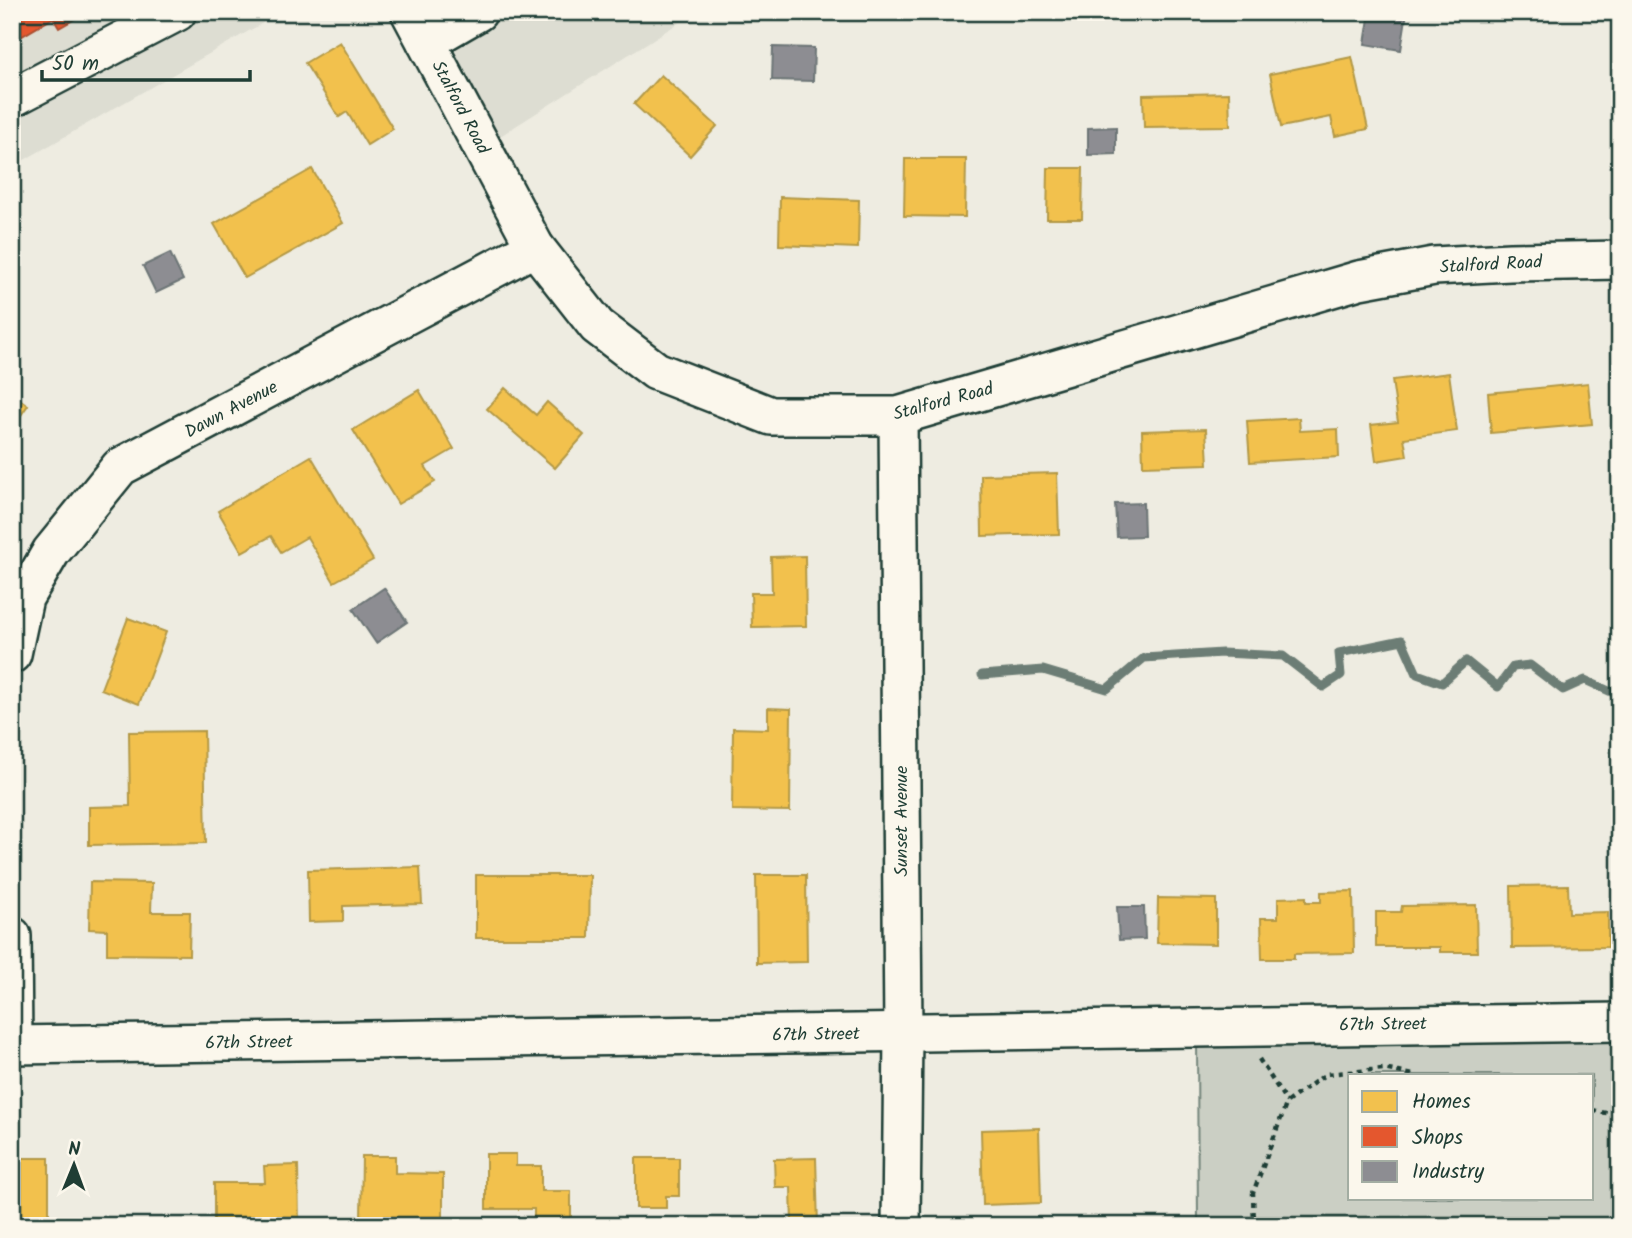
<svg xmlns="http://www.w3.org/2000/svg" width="1632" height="1238" font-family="Kalam,sans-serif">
  <rect width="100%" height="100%" fill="#eeece1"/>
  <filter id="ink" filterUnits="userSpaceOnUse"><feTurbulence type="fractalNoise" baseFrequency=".0143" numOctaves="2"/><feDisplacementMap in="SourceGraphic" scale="14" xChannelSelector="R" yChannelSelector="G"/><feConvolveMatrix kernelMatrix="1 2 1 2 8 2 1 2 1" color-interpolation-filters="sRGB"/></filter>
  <g filter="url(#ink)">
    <g fill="#ddddd2">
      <polygon points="12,12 282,12 12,167"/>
      <polygon points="430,12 696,12 497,138"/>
    </g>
    <path fill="#cbcfc4" stroke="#75867c" stroke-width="2" fill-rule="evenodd" d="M 1620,1030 L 1620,1226 L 1198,1226 L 1197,1034 ZM 1350,1075 L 1592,1075 L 1592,1198 L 1350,1198 Z"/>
    <g fill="#f2c14e" stroke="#b39946" stroke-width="2">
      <polygon points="340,42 393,129 367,145 347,112 339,117 305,63"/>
      <polygon points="1352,57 1368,129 1335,136 1331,117 1281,127 1270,74"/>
      <polygon points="661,75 717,126 690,156 634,104"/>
      <polygon points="1229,93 1230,126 1144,127 1143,95"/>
      <polygon points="905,159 966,159 965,217 904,216"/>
      <polygon points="1048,168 1083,168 1082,219 1047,219"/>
      <polygon points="312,169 343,223 245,278 214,224"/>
      <polygon points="780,197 859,200 858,248 779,245"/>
      <polygon points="1449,373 1457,431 1404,438 1407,456 1376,461 1371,425 1398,422 1392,380"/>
      <polygon points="1588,383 1592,424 1491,433 1488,393"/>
      <polygon points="505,388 536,415 547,402 584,435 555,468 487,409"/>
      <polygon points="419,390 454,449 425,466 435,482 398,504 353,430"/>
      <polygon points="12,394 28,405 12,428"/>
      <polygon points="1299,418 1300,431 1338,429 1339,457 1250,462 1247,421"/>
      <polygon points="1206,429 1208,464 1143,466 1142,431"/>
      <polygon points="311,456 373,560 334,582 307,537 281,552 271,536 242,552 218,511"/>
      <polygon points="1057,473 1059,534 982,536 981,475"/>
      <polygon points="805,556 806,626 752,627 751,593 772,593 771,557"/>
      <polygon points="128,618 166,632 139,704 101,689"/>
      <polygon points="768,708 791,709 790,811 732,810 733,728 768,729"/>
      <polygon points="204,731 206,843 89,845 89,807 130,806 129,732"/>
      <polygon points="420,867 422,904 343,906 343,921 309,922 308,870"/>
      <polygon points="476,875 590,875 589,938 476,938"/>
      <polygon points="756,875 806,875 807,962 757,963"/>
      <polygon points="90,882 152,883 151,912 190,912 189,955 107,954 107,930 89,929"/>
      <polygon points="1568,885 1569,913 1608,912 1608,947 1512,948 1511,886"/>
      <polygon points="1353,891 1354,953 1294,954 1294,959 1262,959 1261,918 1278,918 1278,898 1306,897 1306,902 1321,902 1321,892"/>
      <polygon points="1158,898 1216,899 1216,944 1157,943"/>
      <polygon points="1476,905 1477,952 1440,952 1440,947 1376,947 1376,912 1401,912 1402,906"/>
      <polygon points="1039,1128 1041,1203 983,1205 981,1130"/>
      <polygon points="486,1154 516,1154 516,1166 541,1166 541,1191 571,1191 571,1226 534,1226 534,1209 486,1209"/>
      <polygon points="362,1156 395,1156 395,1173 443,1174 443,1222 361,1220"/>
      <polygon points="17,1158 49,1158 49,1225 12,1225 12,1179 17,1179"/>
      <polygon points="636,1158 679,1158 679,1196 666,1196 666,1208 636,1208"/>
      <polygon points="816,1158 818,1226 792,1226 791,1187 775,1187 774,1159"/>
      <polygon points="298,1165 299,1226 214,1226 214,1183 265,1183 264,1166"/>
    </g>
    <polygon fill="#e4572e" stroke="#a94f30" stroke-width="2" points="12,12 87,12 59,28 53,18 12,42"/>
    <g fill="#8d8d92" stroke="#6c7576" stroke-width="2">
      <polygon points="1370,12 1407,12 1401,50 1365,44"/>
      <polygon points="773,47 814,48 813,81 772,80"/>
      <polygon points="1116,127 1116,154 1088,155 1088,128"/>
      <polygon points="170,253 183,280 156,293 143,266"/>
      <polygon points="1143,503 1144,536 1117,537 1115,504"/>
      <polygon points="384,588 407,622 376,643 353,609"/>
      <polygon points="1117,907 1144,907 1145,939 1119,940"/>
      <polygon points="632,1221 632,1226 599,1226 599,1222"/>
    </g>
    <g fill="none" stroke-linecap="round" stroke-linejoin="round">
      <polyline stroke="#6c7d74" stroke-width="9" points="982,675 1043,670 1107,689 1144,658 1222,653 1283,656 1323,687 1341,675 1339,653 1402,640 1417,674 1442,683 1466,661 1498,687 1513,667 1530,665 1563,690 1585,680 1620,696"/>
      <defs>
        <g id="minor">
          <polyline points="410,12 535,247 597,326 656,371 771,416 898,416 1359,280 1434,266 1510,262 1620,260"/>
          <polyline points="426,42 478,12"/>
          <polyline points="12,98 177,12"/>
          <polyline points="898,416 903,1032 901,1226"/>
          <polyline points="12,654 24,598 51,552 120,467 535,247"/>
          <polyline points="12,936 13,1045"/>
          <polyline points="12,1045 1620,1022"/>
        </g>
      </defs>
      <use href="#minor" stroke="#1f3d34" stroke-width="42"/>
      <g stroke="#1f3d34" stroke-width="4.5" stroke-dasharray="5 5" stroke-linecap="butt">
        <polyline points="1259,1059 1287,1102"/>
        <polyline points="1592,1110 1620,1116"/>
        <polyline points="1254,1226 1253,1193 1287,1102 1326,1074 1383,1069 1414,1075"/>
      </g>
      <use href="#minor" stroke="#fbf7ec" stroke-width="37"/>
    </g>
  </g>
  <g text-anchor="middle" stroke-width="7" stroke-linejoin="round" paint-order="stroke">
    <g font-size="18" fill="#1f3d34" stroke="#fbf7ec">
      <text transform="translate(461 107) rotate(62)" y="6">Stalford Road</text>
      <text transform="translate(1491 264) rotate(-3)" y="6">Stalford Road</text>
      <text transform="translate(943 401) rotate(-15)" y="6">Stalford Road</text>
      <text transform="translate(231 409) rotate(-28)" y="6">Dawn Avenue</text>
      <text transform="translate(901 821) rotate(-90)" y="6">Sunset Avenue</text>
      <text transform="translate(1383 1024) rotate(-1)" y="6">67th Street</text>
      <text transform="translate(816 1034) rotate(-1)" y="6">67th Street</text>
      <text transform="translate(249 1042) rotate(-1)" y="6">67th Street</text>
    </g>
  </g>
  <rect width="1632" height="1238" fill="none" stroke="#fbf7ec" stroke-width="42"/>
  <rect x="21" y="21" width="1590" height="1196" fill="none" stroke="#1f3d34" stroke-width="2.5" filter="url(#ink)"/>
  <rect x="1348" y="1074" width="245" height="126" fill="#fbf7ec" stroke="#a3ada2" stroke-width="2"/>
  <rect x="1362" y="1091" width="35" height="21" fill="#f2c14e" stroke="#a3ada2" stroke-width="2"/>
  <text x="1412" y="1108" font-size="21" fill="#1f3d34">Homes</text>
  <rect x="1362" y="1126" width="35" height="21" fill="#e4572e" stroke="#a3ada2" stroke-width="2"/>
  <text x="1412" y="1144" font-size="21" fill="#1f3d34">Shops</text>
  <rect x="1362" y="1161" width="35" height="21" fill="#8d8d92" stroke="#a3ada2" stroke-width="2"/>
  <text x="1412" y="1178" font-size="21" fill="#1f3d34">Industry</text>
  <g transform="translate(74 1165) rotate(1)" stroke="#fbf7ec" stroke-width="5" paint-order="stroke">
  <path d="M0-5L12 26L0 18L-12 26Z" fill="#1f3d34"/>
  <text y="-10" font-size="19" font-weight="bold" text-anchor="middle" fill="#1f3d34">N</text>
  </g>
  <path d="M42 70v10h208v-10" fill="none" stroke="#1f3d34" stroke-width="3.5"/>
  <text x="52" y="70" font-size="21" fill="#1f3d34" stroke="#fbf7ec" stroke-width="5" paint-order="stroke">50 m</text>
</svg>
